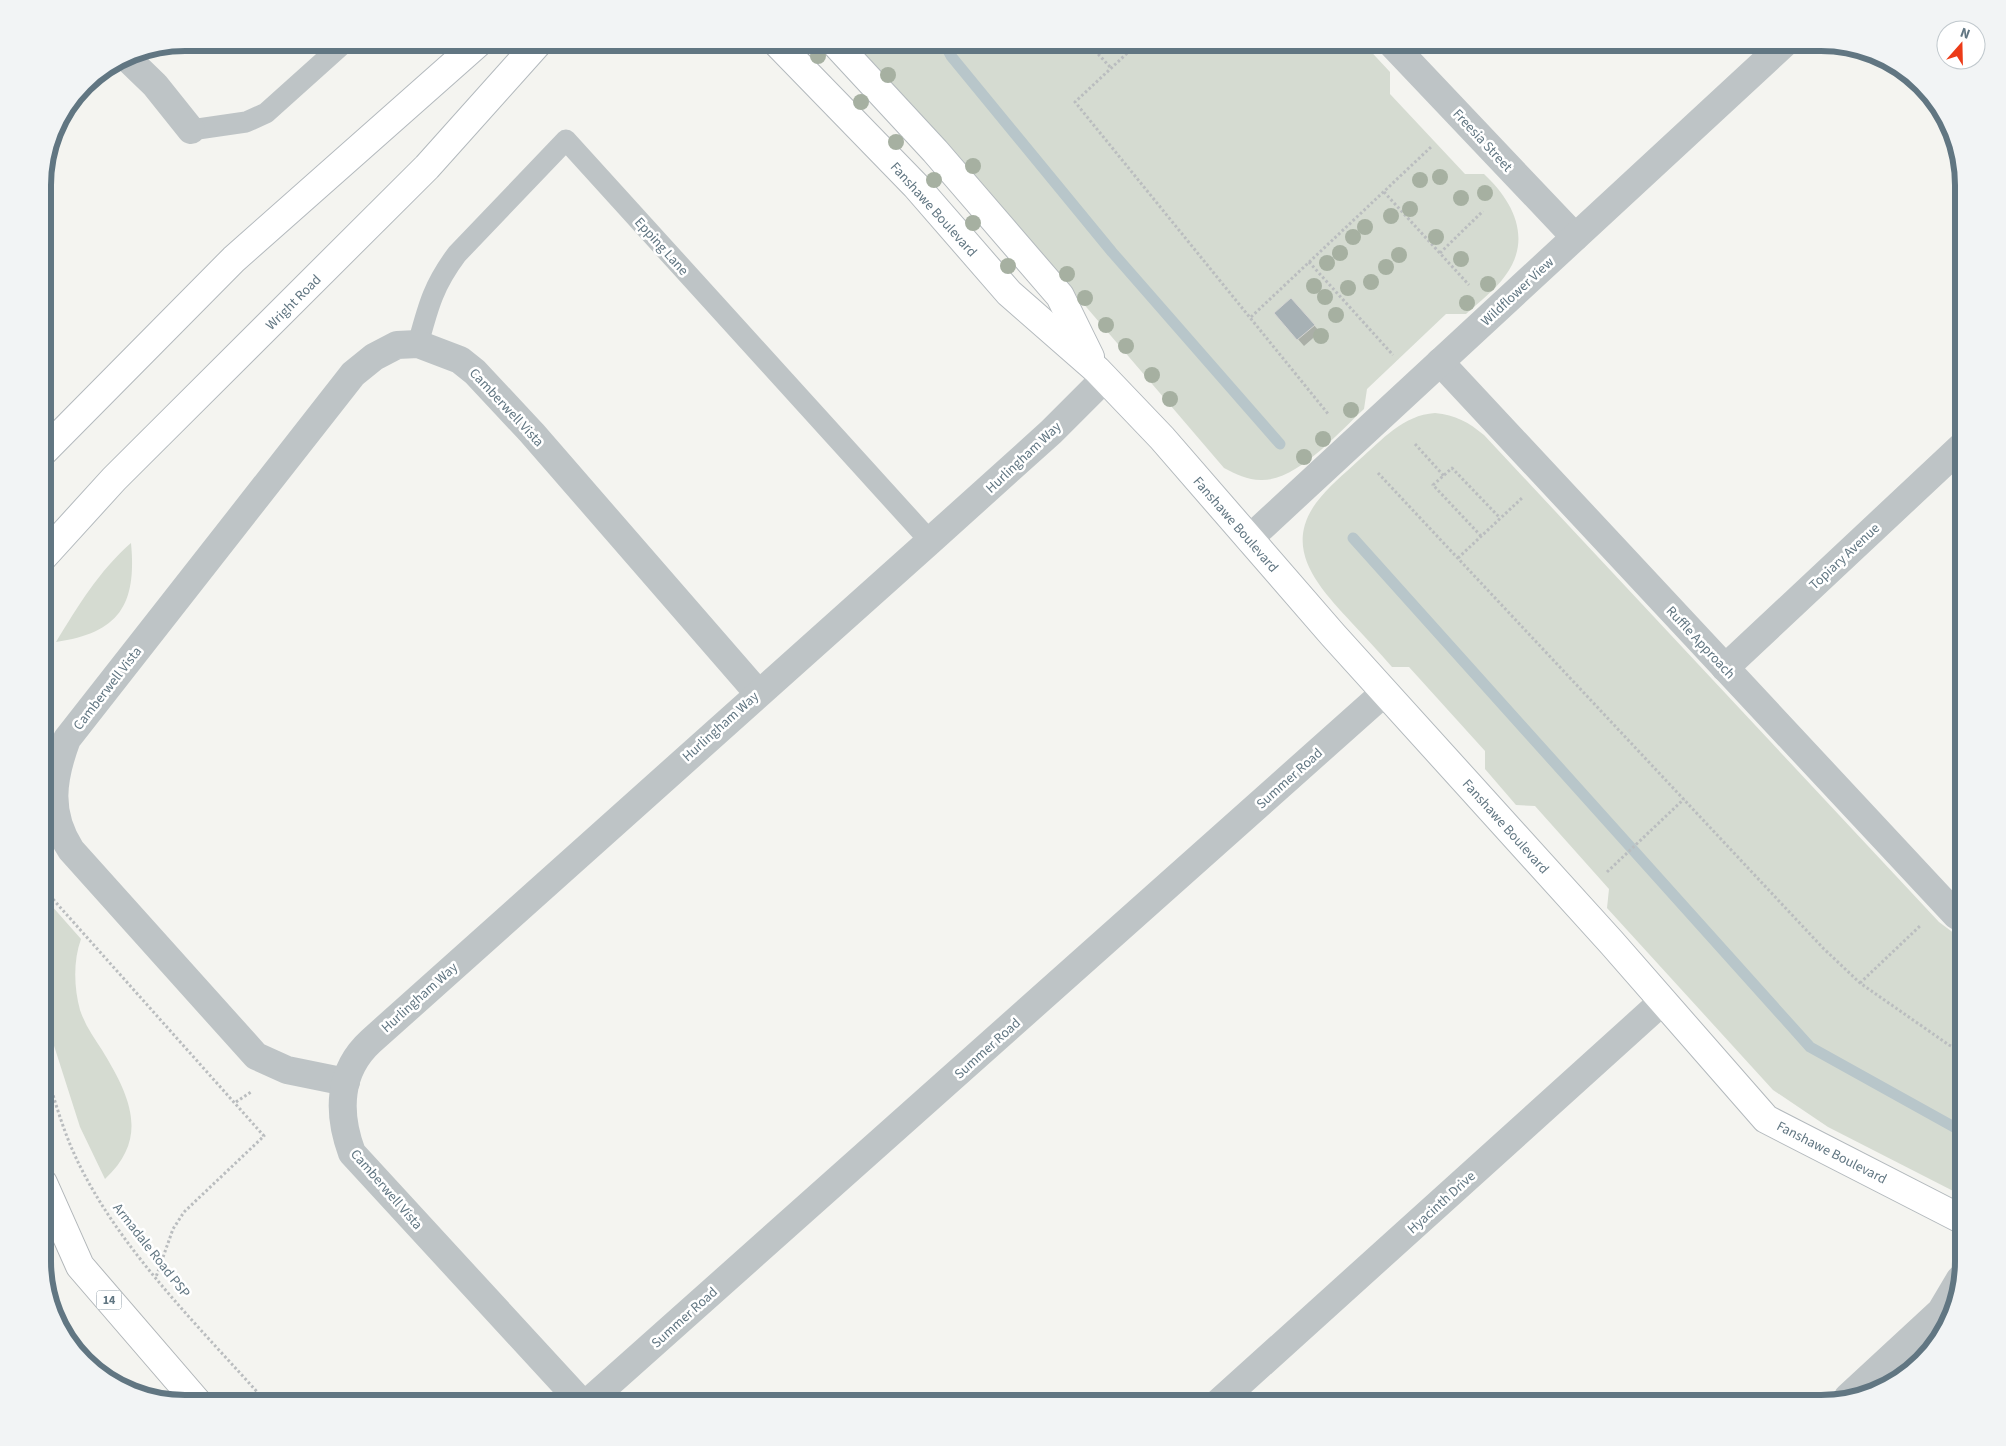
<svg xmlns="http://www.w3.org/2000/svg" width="2006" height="1446" font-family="'Source Sans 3',sans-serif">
  <rect width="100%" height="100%" fill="#f4f4f0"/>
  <g fill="#d5dbd1">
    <path d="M 851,43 L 1101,43 L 1107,48 L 1113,43 L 1363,43 L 1390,72 L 1390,94 L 1465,174 L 1484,174 C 1513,201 1533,239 1505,276 C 1495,290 1479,302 1466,314 L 1446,314 L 1367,389 L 1364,409 C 1338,433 1297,481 1261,480 C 1247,480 1236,474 1224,468 L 1052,267 Z"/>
    <path d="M 1435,413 C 1456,415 1468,422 1484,435 L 1939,922 L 1963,940 L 1963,1196 L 1828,1127 L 1773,1090 L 1607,908 L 1609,889 L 1535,806 L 1516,805 L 1485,769 L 1485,751 L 1409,667 L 1392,667 C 1379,652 1365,637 1351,622 C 1320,588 1282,550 1316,503 C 1328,487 1344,474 1359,460 C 1382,440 1403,415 1435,413 Z"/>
    <path d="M 131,543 C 137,605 119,633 56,642 C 78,606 99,571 131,543 Z"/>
    <path d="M 43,896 L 81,939 C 73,961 74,988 80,1010 C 85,1025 94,1038 102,1050 C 130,1096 150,1137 105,1179 L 80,1127 L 49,1030 L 43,999 Z"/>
  </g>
  <polygon fill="#0003" points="1297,306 1320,332 1304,346 1275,313"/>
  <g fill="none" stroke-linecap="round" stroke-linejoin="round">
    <g stroke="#b8c6ca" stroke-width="11">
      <polyline points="944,43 951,56 1112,252 1280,444"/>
      <polyline points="1353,538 1810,1047 1963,1132"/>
    </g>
  </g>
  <polygon fill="#a7b1b5" stroke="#d5d5d3" points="1291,298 1315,325 1297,340 1274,313"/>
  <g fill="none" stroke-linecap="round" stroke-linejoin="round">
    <defs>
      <g id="secondary">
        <polyline points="777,43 916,186 1009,293 1097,370 1162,438 1333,635 1612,943 1766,1119 1963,1220"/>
        <polyline points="835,43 935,151 1060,296 1090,357"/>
        <polyline points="43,452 234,259 478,43"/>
        <polyline points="43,557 114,479 427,167 538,43"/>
      </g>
      <polyline id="highway" points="43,1183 80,1266 198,1403"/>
    </defs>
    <use href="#secondary" stroke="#b3b9bd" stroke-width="30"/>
    <use href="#highway" stroke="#b1b6b9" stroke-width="30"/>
    <g stroke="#babdbf" stroke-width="3" stroke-dasharray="2.5 2.5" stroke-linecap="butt">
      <polyline points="1088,43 1111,68"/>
      <polyline points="1138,43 1075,102 1329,415"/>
      <polyline points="1384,192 1469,285"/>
      <polyline points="1440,253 1483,211"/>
      <polyline points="1309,262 1393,355"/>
      <polyline points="1251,317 1431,147"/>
      <polyline points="1415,444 1444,476"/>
      <polyline points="1378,473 1823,948 1860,983 1949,1045 1963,1052"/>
      <polyline points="1481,536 1433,485 1452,468 1500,518"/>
      <polyline points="1458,558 1522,498"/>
      <polyline points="1607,872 1684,799"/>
      <polyline points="43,888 264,1136 184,1212 173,1229 156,1277"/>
      <polyline points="1860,983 1921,925"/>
      <path d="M 43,1062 C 52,1091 60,1121 72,1149 C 114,1245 199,1326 267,1403"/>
      <polyline points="236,1102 251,1092"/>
    </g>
    <g stroke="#bec4c6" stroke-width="21">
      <polyline points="191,130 246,122 266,113 344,43"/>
      <path d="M 418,344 C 428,307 433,286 457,254 L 566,140 L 930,541"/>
    </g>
    <g stroke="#bec4c6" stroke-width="28">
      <polyline points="1391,43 1575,237"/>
      <polyline points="126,57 155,85 191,130"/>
      <polyline points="1440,362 1956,915 1963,919"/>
      <polyline points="1249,539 1785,43"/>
      <polyline points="1725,668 1963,445"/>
      <path d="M 346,1082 L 287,1070 L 256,1056 L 71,850 C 47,813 52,779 67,739 L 353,374 L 374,357 L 397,345 L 418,344 L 460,360 L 475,372 L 532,433 L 758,693"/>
      <polyline points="1848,1397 1941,1311 1960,1279"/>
      <path d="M 582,1403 L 352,1153 C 337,1113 338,1071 371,1041 L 930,541 L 1051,432 L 1105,378"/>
      <polyline points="587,1403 1385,692"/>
      <polyline points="1218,1403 1663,1001"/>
    </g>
    <use href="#secondary" stroke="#fff" stroke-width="28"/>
    <use href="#highway" stroke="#fff" stroke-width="28"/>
  </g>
  <g fill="#a6b0a1">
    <circle cx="818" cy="56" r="8"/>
    <circle cx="888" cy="75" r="8"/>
    <circle cx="861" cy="102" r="8"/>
    <circle cx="896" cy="142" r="8"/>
    <circle cx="973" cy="166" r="8"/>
    <circle cx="1440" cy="177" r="8"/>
    <circle cx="934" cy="180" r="8"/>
    <circle cx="1420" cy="180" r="8"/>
    <circle cx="1485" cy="193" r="8"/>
    <circle cx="1461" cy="198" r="8"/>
    <circle cx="1410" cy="209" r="8"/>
    <circle cx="1391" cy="216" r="8"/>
    <circle cx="973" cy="223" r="8"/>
    <circle cx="1365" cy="227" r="8"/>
    <circle cx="1353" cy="237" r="8"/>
    <circle cx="1436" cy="237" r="8"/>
    <circle cx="1340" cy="253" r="8"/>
    <circle cx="1399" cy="255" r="8"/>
    <circle cx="1461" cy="259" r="8"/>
    <circle cx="1327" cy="263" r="8"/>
    <circle cx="1008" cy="266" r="8"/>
    <circle cx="1386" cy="267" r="8"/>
    <circle cx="1067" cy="274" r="8"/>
    <circle cx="1371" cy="282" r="8"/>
    <circle cx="1488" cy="284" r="8"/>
    <circle cx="1314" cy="286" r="8"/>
    <circle cx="1348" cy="288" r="8"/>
    <circle cx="1325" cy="297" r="8"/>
    <circle cx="1085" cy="298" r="8"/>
    <circle cx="1467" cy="303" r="8"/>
    <circle cx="1336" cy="315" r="8"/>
    <circle cx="1106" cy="325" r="8"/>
    <circle cx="1321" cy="336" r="8"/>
    <circle cx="1126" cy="346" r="8"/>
    <circle cx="1152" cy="375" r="8"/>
    <circle cx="1170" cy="399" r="8"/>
    <circle cx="1351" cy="410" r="8"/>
    <circle cx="1323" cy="439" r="8"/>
    <circle cx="1304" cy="457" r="8"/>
  </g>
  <g text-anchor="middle" stroke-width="5" stroke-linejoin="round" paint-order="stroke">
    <rect fill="#fff" stroke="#909fa8" stroke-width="1" x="96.5" y="1290.5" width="25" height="19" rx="4"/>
    <g font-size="12" font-weight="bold" fill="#617682">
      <text x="109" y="1304">14</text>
    </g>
    <g font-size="14" fill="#617682" stroke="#fff">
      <text transform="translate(1483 140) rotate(47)" y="5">Freesia Street</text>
      <text transform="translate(934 209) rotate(48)" y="5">Fanshawe Boulevard</text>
      <text transform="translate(662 246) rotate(48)" y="5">Epping Lane</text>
      <text transform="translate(1517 291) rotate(-43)" y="5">Wildflower View</text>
      <text transform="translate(293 302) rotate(-45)" y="5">Wright Road</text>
      <text transform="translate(507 407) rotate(47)" y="5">Camberwell Vista</text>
      <text transform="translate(1023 457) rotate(-43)" y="5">Hurlingham Way</text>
      <text transform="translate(1236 524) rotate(49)" y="5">Fanshawe Boulevard</text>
      <text transform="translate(1844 556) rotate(-43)" y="5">Topiary Avenue</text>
      <text transform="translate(1701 642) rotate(47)" y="5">Ruffle Approach</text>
      <text transform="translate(107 688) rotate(-52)" y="5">Camberwell Vista</text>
      <text transform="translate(720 726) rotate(-42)" y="5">Hurlingham Way</text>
      <text transform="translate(1289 778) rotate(-42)" y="5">Summer Road</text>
      <text transform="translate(1506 826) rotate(48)" y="5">Fanshawe Boulevard</text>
      <text transform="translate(419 997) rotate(-42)" y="5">Hurlingham Way</text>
      <text transform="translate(987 1048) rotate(-42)" y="5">Summer Road</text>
      <text transform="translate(1832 1152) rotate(27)" y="5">Fanshawe Boulevard</text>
      <text transform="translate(387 1189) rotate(49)" y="5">Camberwell Vista</text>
      <text transform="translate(1441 1202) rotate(-42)" y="5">Hyacinth Drive</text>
      <text transform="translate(152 1250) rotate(52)" y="5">Armadale Road PSP</text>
      <text transform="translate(684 1317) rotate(-42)" y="5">Summer Road</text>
    </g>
  </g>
  <path d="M0 0H2006V1446H0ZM185 51H1821A134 134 0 0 1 1955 185V1261A134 134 0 0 1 1821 1395H185A134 134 0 0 1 51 1261V185A134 134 0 0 1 185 51Z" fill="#f2f4f5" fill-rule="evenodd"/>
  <path fill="none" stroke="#617682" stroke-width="6" d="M185 51H1821A134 134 0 0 1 1955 185V1261A134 134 0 0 1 1821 1395H185A134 134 0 0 1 51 1261V185A134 134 0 0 1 185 51Z"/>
  <g transform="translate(1961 45) rotate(20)"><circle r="24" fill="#ffffff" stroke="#c0c8cd"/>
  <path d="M0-4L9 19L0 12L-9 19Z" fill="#ec3b18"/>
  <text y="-8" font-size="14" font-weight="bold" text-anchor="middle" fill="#617682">N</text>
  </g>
</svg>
